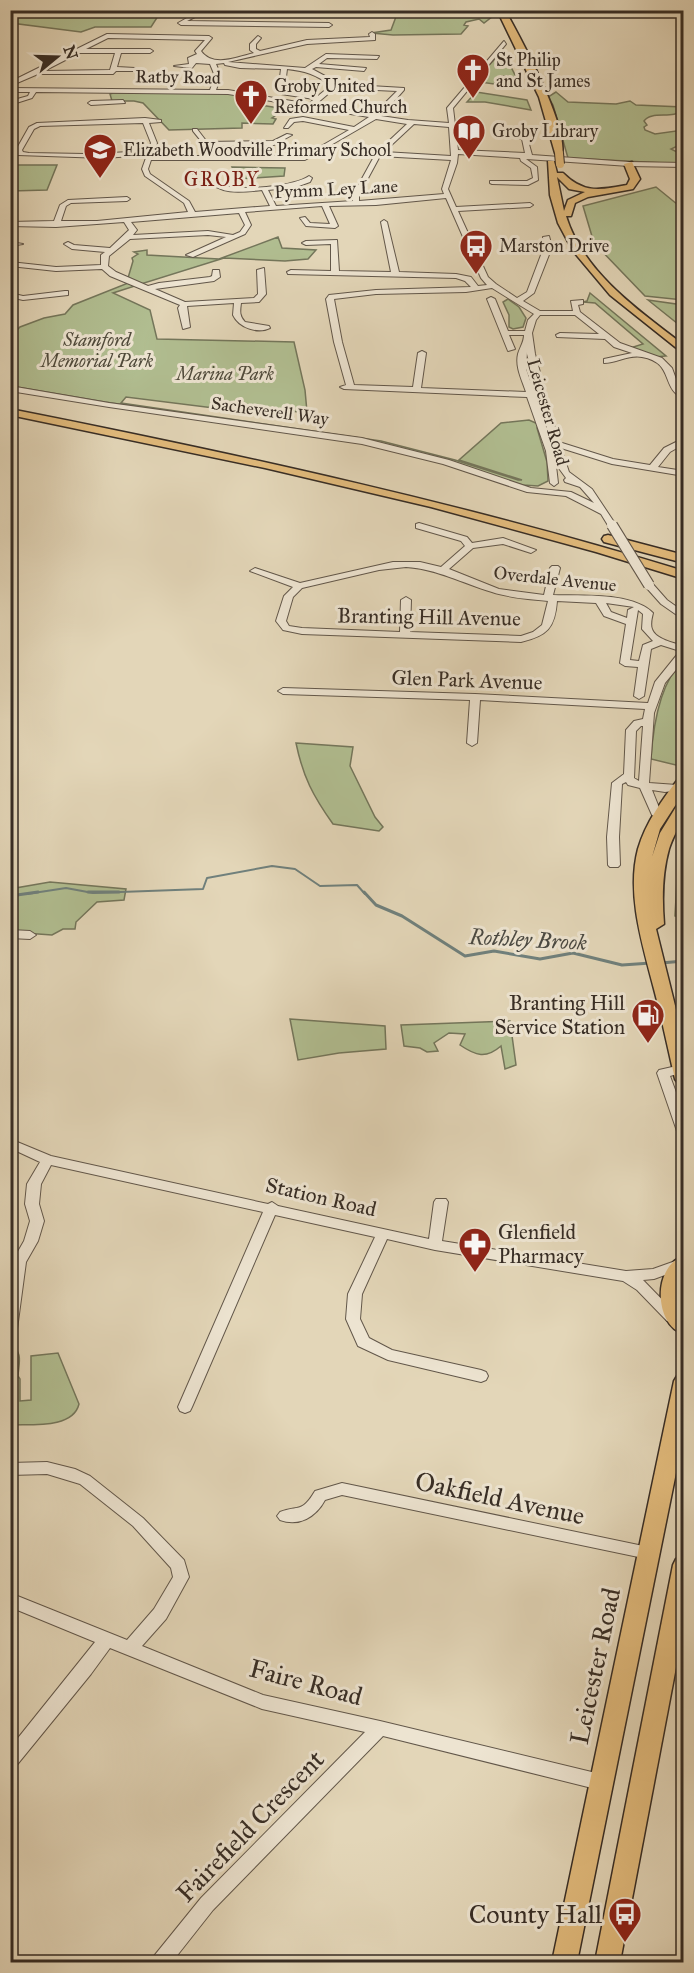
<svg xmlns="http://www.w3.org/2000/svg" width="694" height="1973" font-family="'IM FELL Great Primer',serif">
  <rect width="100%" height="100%" fill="#e3d6b8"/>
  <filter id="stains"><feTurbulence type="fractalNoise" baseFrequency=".00333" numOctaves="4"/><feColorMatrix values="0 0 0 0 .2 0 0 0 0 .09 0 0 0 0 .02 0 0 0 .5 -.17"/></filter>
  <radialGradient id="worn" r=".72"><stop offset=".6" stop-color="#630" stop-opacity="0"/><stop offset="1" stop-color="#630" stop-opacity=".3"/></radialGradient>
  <g fill="#b1be91" stroke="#74765b" stroke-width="1.5">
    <polygon points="11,10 169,10 169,11 158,16 151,27 95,27 81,32 11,23"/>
    <polygon points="393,11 490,11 493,16 484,23 479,19 466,22 464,25 468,26 461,34 393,35 371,33 391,30 397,14"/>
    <polygon points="496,58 508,61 516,77 501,76 494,84 473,81"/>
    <polygon points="476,92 527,100 531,110 485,102 467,102"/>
    <path d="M 556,92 L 568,102 L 616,104 L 630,101 L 636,105 L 683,107 L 683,110 C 673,120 652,110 644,121 L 647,125 L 644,127 L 645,130 L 655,134 L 683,130 L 682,144 L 671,149 L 683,155 L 683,164 L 568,158 L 553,105 L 548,97 Z"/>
    <polygon points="113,93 227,93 241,96 242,102 285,109 272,118 276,119 273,124 242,123 242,128 169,130 143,103 134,101 112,101 110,94"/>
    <polygon points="10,165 57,165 47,190 11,191"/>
    <polygon points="232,167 285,168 284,176 238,179"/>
    <polygon points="656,187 683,209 683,300 645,296 594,243 583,206"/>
    <polygon points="278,237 282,248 316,250 308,259 285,261 224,258 141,284 128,278 133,261 132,258 138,254 134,252 147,250 147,255 219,259"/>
    <polygon points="128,283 135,286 113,293 150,310 157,339 294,342 305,390 307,412 222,409 126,397 121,403 381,441 455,460 518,480 522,480 459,460 501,423 529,420 538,424 537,428 547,462 548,481 538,486 523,485 341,436 105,402 11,386 10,337 20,327 44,318 65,314 73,305"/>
    <polygon points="590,293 666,356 655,357 630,348 643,344 595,303 583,302 587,301"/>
    <polygon points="508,299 519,307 526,318 523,327 513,329 509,327 509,315 503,302"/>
    <polygon points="648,300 683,305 683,328"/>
    <path d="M 683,661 L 683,763 L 680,766 L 651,759 C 653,728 659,683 683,661 Z"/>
    <path d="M 296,743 L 353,747 L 350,766 L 375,817 L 383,827 L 379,831 L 333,824 C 313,796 303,777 296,743 Z"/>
    <polygon points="683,836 684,918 683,918 675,916 679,843"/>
    <polygon points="50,882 126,889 124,900 97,902 76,922 75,929 63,929 52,935 11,932 10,889"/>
    <polygon points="290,1019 385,1026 386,1049 339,1053 298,1060"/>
    <path d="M 510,1021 L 516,1065 L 505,1069 L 501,1046 C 486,1059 476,1056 460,1045 L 465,1034 L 449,1033 L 434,1043 L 438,1051 L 427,1052 L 420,1048 L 404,1046 L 401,1025 Z"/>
    <path d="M 11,1344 C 23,1353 19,1362 18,1376 L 20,1379 L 20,1401 L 31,1400 L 31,1356 L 58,1353 L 79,1404 C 73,1429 31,1424 11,1425 Z"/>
  </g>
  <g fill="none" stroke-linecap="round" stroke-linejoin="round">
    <polyline stroke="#70807c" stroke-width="1.5" points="666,10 684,13"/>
    <polyline stroke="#70807c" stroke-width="2" points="27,894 66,888 93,893 203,889 207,878 272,866 295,869 320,886 357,885 365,894"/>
    <g stroke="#70807c" stroke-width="3">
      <polyline points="88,892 119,892"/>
      <polyline points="364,892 376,905 402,916 465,956 494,951 540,959 573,953 622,965 651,963"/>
      <polyline points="10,896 38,892"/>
      <polyline points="661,963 684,961"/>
    </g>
    <defs>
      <g id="minor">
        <polygon points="201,10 209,10 187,21 329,23 332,25 329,27 181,25 178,23"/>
        <path d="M 372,32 L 375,34 L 375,40 L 307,44 L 228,62 L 305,68 L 326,54 L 379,56 L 377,59 L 327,58 L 319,64 L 366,68 L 364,71 L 316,67 L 312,69 L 325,76 L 336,84 L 404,88 L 404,90 L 381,116 L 408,120 L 449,123 L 447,108 L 504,41 L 506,44 L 453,108 L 458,150 L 525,153 L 522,139 L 499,132 L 499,130 L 501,129 L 527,137 L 532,155 L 629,162 L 684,163 L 684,167 L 629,166 L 526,159 L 537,167 L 538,180 L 528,185 L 492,184 L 490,183 L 490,181 L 527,181 L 533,178 L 531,168 L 521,161 L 520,158 L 458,154 L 457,163 L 448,189 L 456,207 L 530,203 L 533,205 L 530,207 L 458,211 L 488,277 L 496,284 L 517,298 L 527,292 L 544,247 L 543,237 L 549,236 L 552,247 L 534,293 L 523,301 L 540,311 L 573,311 L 571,301 L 583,300 L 583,304 L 578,305 L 580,312 L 620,343 L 662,358 L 672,368 L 680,390 L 684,393 L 684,399 C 660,388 675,363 642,357 C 630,354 616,363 604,363 L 604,359 L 632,353 L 614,347 L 605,339 L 557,337 L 556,335 L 560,333 L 599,334 L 575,315 L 540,315 L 536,320 L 532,333 L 535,354 L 559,442 L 613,459 L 650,465 L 664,448 L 684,438 L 684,444 L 670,452 L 658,467 L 684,471 L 684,476 L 612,464 L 561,448 L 569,472 L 592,489 L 616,525 L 615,527 L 609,527 L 601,514 L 566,496 L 527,492 L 443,464 L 362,444 L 109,407 L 10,391 L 10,386 L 109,403 L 362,438 L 449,460 L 531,488 L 571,492 L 594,503 L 580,487 L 565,482 L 564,480 L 566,478 L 558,467 L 555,457 L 558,483 L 554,486 L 550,483 L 546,451 L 527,397 L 344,389 L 340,387 L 346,385 L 334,342 L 326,299 L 329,295 L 376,290 L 471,287 L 465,281 L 456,278 L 288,274 L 287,272 L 291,270 L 331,271 L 331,244 L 306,245 L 302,243 L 306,241 L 337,240 L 339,271 L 391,272 L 381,222 L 384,220 L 387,222 L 399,272 L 456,274 L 471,277 L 478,286 L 487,285 L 481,278 L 446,198 L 376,205 L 329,206 L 338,226 L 335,228 L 306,226 L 300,218 L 305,217 L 310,223 L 330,224 L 322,206 L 245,212 L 251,225 L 245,234 L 193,257 L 186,255 L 226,237 L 208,235 L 130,239 L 109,256 L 108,266 L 116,272 L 148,286 L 159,283 L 210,277 L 212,276 L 213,270 L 219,270 L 220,277 L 214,281 L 155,289 L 185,302 L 254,298 L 258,294 L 257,270 L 264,268 L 266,294 L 259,302 L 241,303 C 240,311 239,316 245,322 L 269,326 L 270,328 C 258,334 239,328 233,315 L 234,303 L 187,306 L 190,327 L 183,329 L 178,308 L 180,305 L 110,276 L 102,269 L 56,271 L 10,266 L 10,262 L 56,267 L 101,265 L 101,255 L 105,252 L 72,249 L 64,244 L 68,242 L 74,245 L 110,248 L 129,230 L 124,222 L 56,227 L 10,226 L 10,222 L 54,221 L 60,205 L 68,200 L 127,197 L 130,199 L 127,201 L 71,203 L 66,206 L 61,221 L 97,221 L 188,212 L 184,203 L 145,176 L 142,169 L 147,155 L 104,158 L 18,155 L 16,150 L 29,127 L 37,123 L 145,118 L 161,120 L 161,122 L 149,123 L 157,143 L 153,156 L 304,156 L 349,130 L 303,121 L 294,122 L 288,128 L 284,128 L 290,119 L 303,117 L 354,127 L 369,117 L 228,94 L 36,92 L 32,98 L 10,105 L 10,101 L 28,96 L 30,92 L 10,92 L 10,88 L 210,90 L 215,76 L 210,64 L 196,63 L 192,68 L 174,66 L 189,64 L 188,58 L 197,54 L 195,51 L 205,40 L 108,38 L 86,49 L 150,49 L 153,51 L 150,53 L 121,53 L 117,67 L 135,68 L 133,71 L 116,71 L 113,74 L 38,74 L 10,86 L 10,82 L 107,34 L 209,36 L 212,38 L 201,51 C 213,68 237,57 254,53 L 250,50 L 250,44 L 258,36 L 261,38 L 256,44 L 256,49 L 260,51 L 307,40 L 370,37 L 369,34 ZM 79,53 L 115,53 L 110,70 L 44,71 ZM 216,64 L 224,63 L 225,65 L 240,68 L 281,69 L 279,85 L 282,87 L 285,85 L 287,69 C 304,71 317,74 330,86 L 318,96 L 284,92 L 281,94 L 314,99 L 309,104 L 228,90 L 216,90 L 221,76 ZM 335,88 L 397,91 L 374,114 L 315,105 ZM 376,119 L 407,124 L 376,153 L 353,195 L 353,201 L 276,206 L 268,190 L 296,187 L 310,182 L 312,178 L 309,176 C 295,186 239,192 222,185 C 216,183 213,177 208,174 L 184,175 L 184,177 L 186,178 L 206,178 C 219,196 243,192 262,190 L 270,206 L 195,212 L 189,201 L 150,174 L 148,169 L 151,160 L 305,160 ZM 143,123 L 151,143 L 148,151 L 92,154 L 95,139 L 92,137 L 89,139 L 85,154 L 29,153 L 23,152 L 22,150 L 34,129 L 40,126 ZM 414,124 L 449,127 L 451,156 L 384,152 ZM 380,156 L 451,160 L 442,189 L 444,194 L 359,201 L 359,195 ZM 239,213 L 245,225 L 240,232 L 233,235 L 208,231 L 133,235 L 137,230 L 131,222 ZM 492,288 L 534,314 L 528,320 L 525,331 L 508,331 L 495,299 L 491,297 L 487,299 L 508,351 L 515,349 L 509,335 L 524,335 C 524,342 520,347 518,354 C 515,367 522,380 526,392 L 421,388 L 426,353 L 422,351 L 418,353 L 413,387 L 354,385 L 342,342 L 334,299 L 376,294 L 466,292 ZM 527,352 L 527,354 L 537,392 L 534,392 L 526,369 ZM 536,397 L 539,397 L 550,439 Z"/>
        <polygon points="123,100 125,103 91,105 88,103 91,101"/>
        <polygon points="193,129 197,129 207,142 273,141 287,134 292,135 274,145 210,146 213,150 210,152 193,131"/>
        <polygon points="10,242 23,244 10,246"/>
        <polygon points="65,291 68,291 68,295 23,300 10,297 10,293 23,296"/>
        <rect x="679" y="420" width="5" height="4"/>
        <path d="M 419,523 L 467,537 L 472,543 L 503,538 L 536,550 L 531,553 L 503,544 L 473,548 L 449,569 L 499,589 L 544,595 L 550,568 L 552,566 L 558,566 L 560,568 L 553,595 C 581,596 633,592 653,613 C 652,617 650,624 652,629 C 655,639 674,643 684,646 L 684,660 L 665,683 L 654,713 L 649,783 L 677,785 L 682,788 L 681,790 L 665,792 L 652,790 L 662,815 L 657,818 L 652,815 L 640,788 L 628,785 L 626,782 L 622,784 L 619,837 L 620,865 L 618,867 L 610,867 L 608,865 L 607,837 L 612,783 L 624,774 L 626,730 L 634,721 L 643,719 L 645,709 L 480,700 L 477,743 L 472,746 L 467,743 L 470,700 L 283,694 L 278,691 L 283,688 L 475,694 L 648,703 L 655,682 L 680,651 L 661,645 L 651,649 L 644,696 L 639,699 L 634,696 L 638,667 L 625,666 L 620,663 L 626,624 L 604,616 L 596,603 L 557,601 C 555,628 547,636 521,642 L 302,634 L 283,630 L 276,621 L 284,596 L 293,587 L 250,571 L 255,568 L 300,583 L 393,562 L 420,562 L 441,567 L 465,546 L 461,541 L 416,528 L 416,524 ZM 406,567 C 437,569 462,583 492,592 C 510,598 529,599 548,601 L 542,625 L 533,632 L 521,636 L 410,632 L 411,600 L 406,597 L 401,600 L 400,632 L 302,628 L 289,626 L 286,621 L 293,597 L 302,588 L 379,570 ZM 606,603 L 634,607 L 628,610 L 627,618 L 611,612 ZM 638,610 L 643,614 L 642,629 L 653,641 L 643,645 L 639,661 L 630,660 ZM 641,726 L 643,726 L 639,781 L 634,778 L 636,731 Z"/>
        <polygon points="649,582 652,583 667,600 684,612 684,620 661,604 644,585"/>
        <polygon points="10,930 30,931 36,935 30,939 10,938"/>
        <polygon points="681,1065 684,1066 684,1072 670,1076 684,1114 684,1138 678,1134 657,1073 659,1070"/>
        <polygon points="10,1139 51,1156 268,1204 272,1202 278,1206 429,1239 434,1202 436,1199 446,1199 448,1202 442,1241 626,1271 653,1269 681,1259 684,1260 684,1268 654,1279 643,1280 679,1317 677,1321 672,1322 667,1321 637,1290 623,1281 435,1250 387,1239 362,1294 360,1319 369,1338 392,1350 481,1370 486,1372 488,1376 486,1380 481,1382 388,1360 358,1346 346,1319 348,1294 375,1237 275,1215 192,1407 190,1411 185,1413 180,1411 178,1407 263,1212 51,1165 41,1184 39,1204 44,1221 38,1241 26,1262 17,1329 15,1333 10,1334 12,1262 24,1241 30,1221 25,1204 27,1184 40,1162 10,1148"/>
        <polygon points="47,1462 75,1469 90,1476 143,1518 184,1560 189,1577 166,1619 142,1646 263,1695 380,1721 600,1774 606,1776 609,1782 606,1788 600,1790 383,1736 213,1910 172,1962 152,1962 154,1956 201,1898 365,1732 262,1709 110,1648 91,1674 16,1766 10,1768 10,1748 95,1642 10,1607 10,1593 127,1640 154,1609 173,1577 171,1568 133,1526 80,1484 47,1474 10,1475 10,1463"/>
        <path d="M 342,1483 L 648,1547 L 654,1548 L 656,1553 L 654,1558 L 648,1559 L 342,1495 L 325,1500 C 316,1517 299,1527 280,1520 L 277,1516 L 280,1512 C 299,1505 302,1513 315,1491 Z"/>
      </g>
      <g id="highway">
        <path d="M 497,10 L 505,10 C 521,39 568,125 562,155 L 555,153 L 539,97 Z"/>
        <path d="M 548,161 L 554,161 L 557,173 L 563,173 C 584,194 600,190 627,185 L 630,179 L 624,164 L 632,162 L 640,179 L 633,189 L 588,197 L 575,203 L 571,216 L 566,216 C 583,272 639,311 684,345 L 684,354 L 610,295 L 573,251 L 558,223 L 550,195 ZM 557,177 L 569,189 L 585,192 L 568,200 L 564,211 Z"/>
        <path d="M 10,409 C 237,454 462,503 684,571 L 684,579 L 596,552 L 431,507 L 265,468 L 10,415 Z"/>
        <polygon points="608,535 684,555 684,563 604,542 602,539 604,536"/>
        <path d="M 684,777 L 684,792 L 660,829 L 652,857 L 660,833 L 679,802 L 684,801 C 684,821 675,831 669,849 C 662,874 662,899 664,924 L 656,929 L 684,1042 L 684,1085 L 678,1083 L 675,1079 C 668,1049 662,1019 654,989 C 643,946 626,894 638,849 C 646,822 662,800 679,778 Z"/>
        <path d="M 684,1256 L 684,1278 L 680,1295 L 684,1314 L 684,1334 C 653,1325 653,1265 684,1256 Z"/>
        <polygon points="684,1373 684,1433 577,1962 552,1962 674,1381 677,1376"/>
        <polygon points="684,1556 684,1625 620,1962 595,1962 673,1565 676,1559"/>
      </g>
    </defs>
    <use href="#minor" stroke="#62574a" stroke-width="2"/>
    <use href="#highway" stroke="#372d25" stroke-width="3"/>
    <use href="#minor" fill="#ede4d1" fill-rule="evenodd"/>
    <use href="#highway" fill="#e2bb7c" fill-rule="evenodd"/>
    <defs>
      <polyline id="minor-bridge" points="612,525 649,585"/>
      <polyline id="highway-bridge" points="559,153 560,164"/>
    </defs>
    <use href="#minor-bridge" stroke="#62574a" stroke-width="12" stroke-linecap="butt"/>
    <use href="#highway-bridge" stroke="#372d25" stroke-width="10" stroke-linecap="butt"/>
    <use href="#minor-bridge" stroke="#ede4d1" stroke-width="10"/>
    <use href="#highway-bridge" stroke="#e2bb7c" stroke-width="8"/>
  </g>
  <defs>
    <symbol id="church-pin" viewBox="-11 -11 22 30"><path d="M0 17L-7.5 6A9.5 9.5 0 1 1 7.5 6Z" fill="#8f2418" stroke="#ede4d1"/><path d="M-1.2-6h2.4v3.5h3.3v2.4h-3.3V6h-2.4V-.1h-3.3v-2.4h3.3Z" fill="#fff"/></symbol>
    <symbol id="library-pin" viewBox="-11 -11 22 30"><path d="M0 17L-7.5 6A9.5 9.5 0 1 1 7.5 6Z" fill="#8f2418" stroke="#ede4d1"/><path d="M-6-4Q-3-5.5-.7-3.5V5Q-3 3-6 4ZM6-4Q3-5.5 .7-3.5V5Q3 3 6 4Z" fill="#fff"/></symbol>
    <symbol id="school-pin" viewBox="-11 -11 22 30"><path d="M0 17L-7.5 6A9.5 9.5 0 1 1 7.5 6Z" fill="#8f2418" stroke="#ede4d1"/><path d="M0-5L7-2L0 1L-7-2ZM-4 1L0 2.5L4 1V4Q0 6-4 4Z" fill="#fff"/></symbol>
    <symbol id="bus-pin" viewBox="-11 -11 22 30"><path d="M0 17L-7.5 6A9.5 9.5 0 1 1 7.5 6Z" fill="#8f2418" stroke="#ede4d1"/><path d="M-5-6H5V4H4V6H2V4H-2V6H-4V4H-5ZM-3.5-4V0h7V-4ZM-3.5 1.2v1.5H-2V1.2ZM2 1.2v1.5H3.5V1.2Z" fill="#fff"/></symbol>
    <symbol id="fuel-pin" viewBox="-11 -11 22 30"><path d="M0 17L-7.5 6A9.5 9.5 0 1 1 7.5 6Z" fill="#8f2418" stroke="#ede4d1"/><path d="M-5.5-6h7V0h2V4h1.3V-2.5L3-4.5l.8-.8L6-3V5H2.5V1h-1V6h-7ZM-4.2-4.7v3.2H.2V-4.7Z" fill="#fff"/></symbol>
    <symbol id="pharmacy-pin" viewBox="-11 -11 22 30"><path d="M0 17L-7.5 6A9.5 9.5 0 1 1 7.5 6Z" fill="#8f2418" stroke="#ede4d1"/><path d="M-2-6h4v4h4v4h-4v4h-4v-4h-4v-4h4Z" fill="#fff"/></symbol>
  </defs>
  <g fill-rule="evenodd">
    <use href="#church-pin" x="454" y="51" width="38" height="52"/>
    <use href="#church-pin" x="232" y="77" width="38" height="52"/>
    <use href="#library-pin" x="450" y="112" width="38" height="52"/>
    <use href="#school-pin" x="81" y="131" width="38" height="52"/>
    <use href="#bus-pin" x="457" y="227" width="38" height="52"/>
    <use href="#fuel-pin" x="629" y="996" width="38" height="52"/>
    <use href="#pharmacy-pin" x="456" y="1225" width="38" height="52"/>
    <use href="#bus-pin" x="606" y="1895" width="38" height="52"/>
  </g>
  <g text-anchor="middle" stroke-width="6" stroke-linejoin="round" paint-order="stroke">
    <g font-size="18" fill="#372d25" stroke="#ede4d1" text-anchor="start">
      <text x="496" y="66">St Philip<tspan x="496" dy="21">and St James</tspan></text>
      <text x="274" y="92">Groby United<tspan x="274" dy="21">Reformed Church</tspan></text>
      <text x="492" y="137">Groby Library</text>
      <text x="123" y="156">Elizabeth Woodville Primary School</text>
      <text x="499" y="252">Marston Drive</text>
    </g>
    <g font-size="18" fill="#372d25" stroke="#ede4d1">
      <text transform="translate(178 77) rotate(1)" y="6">Ratby Road</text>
      <text transform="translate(336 189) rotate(-3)" y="6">Pymm Ley Lane</text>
      <text transform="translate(270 411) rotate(8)" y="6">Sacheverell Way</text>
      <text transform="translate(548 412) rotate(74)" y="6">Leicester Road</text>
      <text transform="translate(555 579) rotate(6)" y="6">Overdale Avenue</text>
    </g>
    <g font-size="18" font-style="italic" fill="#4f4a3b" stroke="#ede4d1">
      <text x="97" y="346">Stamford<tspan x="97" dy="21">Memorial Park</tspan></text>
      <text x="225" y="380">Marina Park</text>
    </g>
    <g font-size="20" letter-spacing="1.5" fill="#7a1f14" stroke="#ede4d1">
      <text x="222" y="186">GROBY</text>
    </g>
    <g font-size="21" fill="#372d25" stroke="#ede4d1">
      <text transform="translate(429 617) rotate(1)" y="7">Branting Hill Avenue</text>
      <text transform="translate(467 680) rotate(2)" y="7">Glen Park Avenue</text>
      <text transform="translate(321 1197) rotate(13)" y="7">Station Road</text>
    </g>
    <g font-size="21" fill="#372d25" stroke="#ede4d1" text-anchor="end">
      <text x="625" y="1010">Branting Hill<tspan x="625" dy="24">Service Station</tspan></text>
      <text x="498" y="1239" text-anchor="start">Glenfield<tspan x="498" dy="24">Pharmacy</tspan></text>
    </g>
    <g font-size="22" font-style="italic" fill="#4a4942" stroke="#ede4d1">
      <text transform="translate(528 939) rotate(3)" y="8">Rothley Brook</text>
    </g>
    <g font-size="26" fill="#372d25" stroke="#ede4d1">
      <text transform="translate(500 1498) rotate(12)" y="9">Oakfield Avenue</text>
      <text transform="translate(595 1666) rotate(-78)" y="9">Leicester Road</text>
      <text transform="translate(306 1682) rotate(15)" y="9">Faire Road</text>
      <text transform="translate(250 1826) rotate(-46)" y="9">Fairefield Crescent</text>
    </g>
    <g font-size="26" fill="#372d25" stroke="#ede4d1" text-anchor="end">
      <text x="602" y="1923">County Hall</text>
    </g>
  </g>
  <rect width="694" height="1973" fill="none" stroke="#e3d6b8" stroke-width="36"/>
  <rect x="12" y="12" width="670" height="1949" fill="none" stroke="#372d25" stroke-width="3"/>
  <rect x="18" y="18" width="658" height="1937" fill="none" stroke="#372d25" stroke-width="1.5"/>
  <g transform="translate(57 57) rotate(71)" stroke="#ede4d1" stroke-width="4.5" paint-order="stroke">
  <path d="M0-4.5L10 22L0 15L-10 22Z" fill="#372d25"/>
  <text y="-9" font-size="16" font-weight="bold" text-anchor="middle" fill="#372d25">N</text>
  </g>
  <rect width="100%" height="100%" filter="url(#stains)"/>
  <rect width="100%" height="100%" fill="url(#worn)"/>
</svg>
